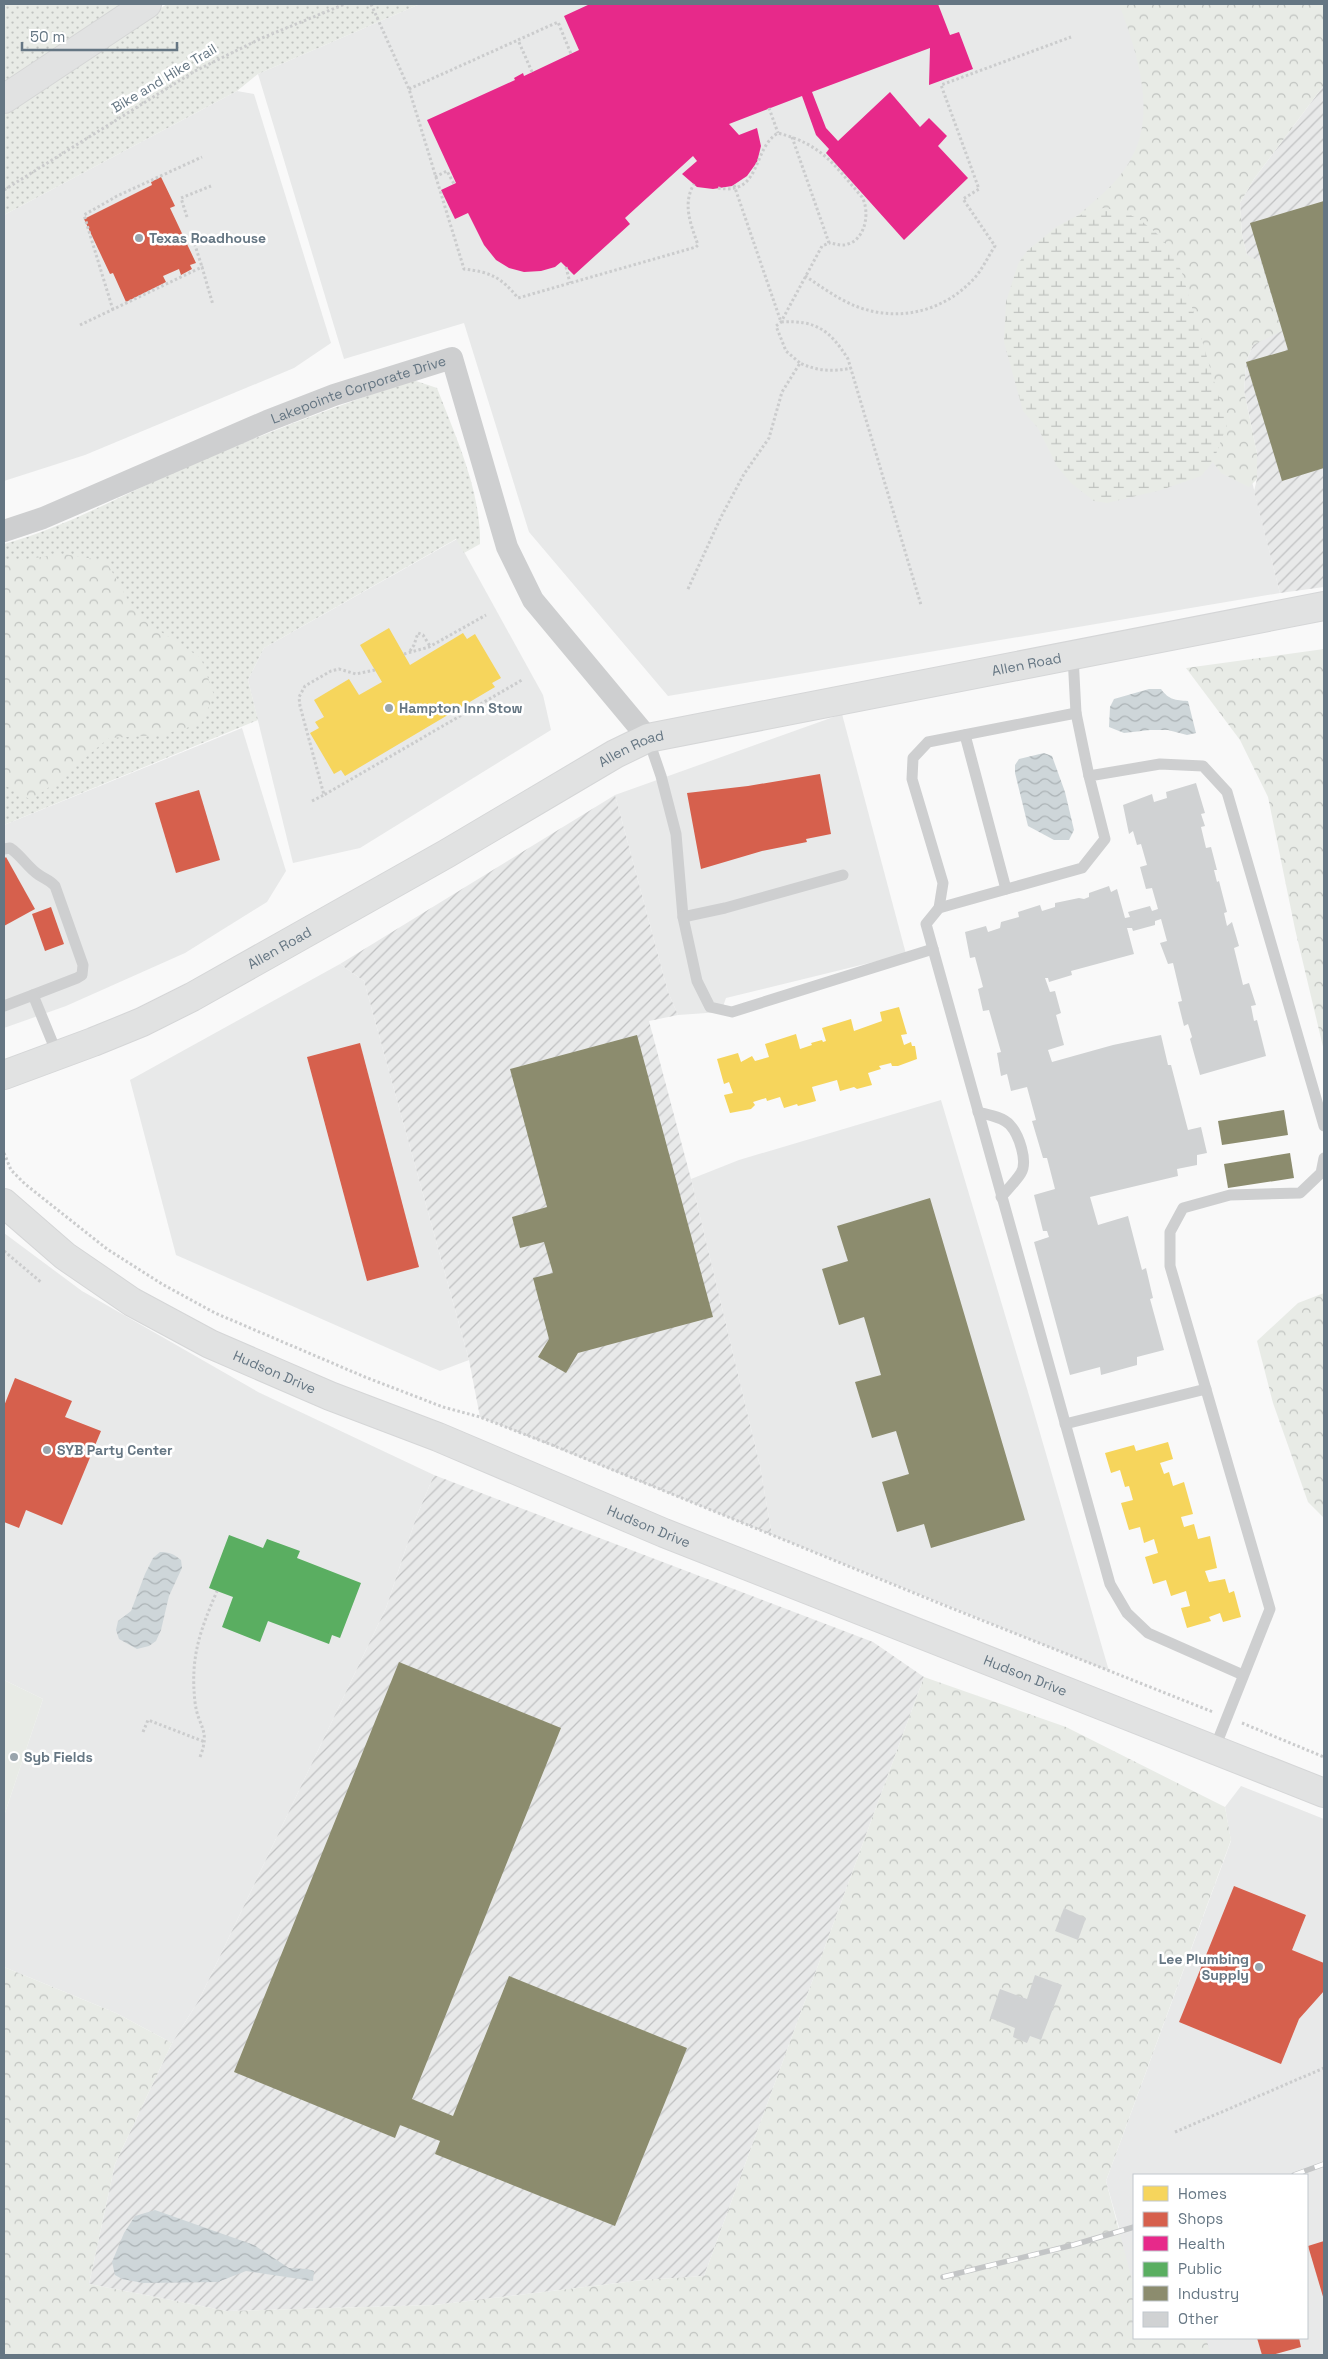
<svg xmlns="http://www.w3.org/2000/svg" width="1328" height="2359" font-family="'Space Grotesk',sans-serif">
  <defs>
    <pattern id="industrial-furrows" width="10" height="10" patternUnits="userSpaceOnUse" patternTransform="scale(1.25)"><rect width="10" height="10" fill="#e8e9e9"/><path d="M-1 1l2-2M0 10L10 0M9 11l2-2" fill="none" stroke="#c0c1c2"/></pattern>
    <pattern id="grass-dots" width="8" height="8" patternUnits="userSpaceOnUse" patternTransform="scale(1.25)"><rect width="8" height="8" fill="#e8ebe6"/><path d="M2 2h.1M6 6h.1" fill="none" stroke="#c0c3c0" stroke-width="1.8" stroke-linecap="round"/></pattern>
    <pattern id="forest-crowns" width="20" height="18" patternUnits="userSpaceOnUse" patternTransform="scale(1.25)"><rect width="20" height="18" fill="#e8ebe6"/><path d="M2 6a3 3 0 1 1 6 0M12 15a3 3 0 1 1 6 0" fill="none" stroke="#c0c3c0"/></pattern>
    <pattern id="wetland-marsh" width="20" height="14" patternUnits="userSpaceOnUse" patternTransform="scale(1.25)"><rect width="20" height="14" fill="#e8ebe6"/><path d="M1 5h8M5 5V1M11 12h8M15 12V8" fill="none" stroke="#c0c3c0"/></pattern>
    <pattern id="water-waves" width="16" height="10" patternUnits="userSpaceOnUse" patternTransform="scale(1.25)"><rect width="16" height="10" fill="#ced6d9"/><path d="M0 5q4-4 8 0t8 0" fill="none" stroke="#abb2b5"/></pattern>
  </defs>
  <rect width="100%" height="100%" fill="#f9f9f9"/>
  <g fill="#e8e9e9" fill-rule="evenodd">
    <polygon points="420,4 1132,4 1280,593 668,696 529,532 464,323 344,359 258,74"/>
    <polygon points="237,91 254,94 331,343 294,368 85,455 4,481 4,215"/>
    <polygon points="457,539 543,695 551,730 360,848 293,863 248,680 264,648"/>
    <polygon points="842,714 906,954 726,998 721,1012 678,1015 668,992 615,795"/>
    <polygon points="242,728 286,871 267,902 185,953 66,1006 4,1028 4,825"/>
    <polygon points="340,964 364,981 469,1360 440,1371 176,1255 130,1080"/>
    <polygon points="941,1100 1031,1402 1109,1671 772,1535 760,1466 691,1179 739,1160"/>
    <polygon points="4,1233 82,1291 258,1392 434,1475 416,1518 386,1608 199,2000 172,2043 116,2013 4,1967 4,1816 43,1699 4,1680"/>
    <path d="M 1241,1786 L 1324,1819 L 1324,2355 L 1088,2355 L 1073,2245 L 1120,2231 L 1106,2181 L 1231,1841 L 1225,1807 ZM 1134,2175 L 1307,2175 L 1307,2338 L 1134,2338 Z"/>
  </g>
  <g fill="url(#industrial-furrows)">
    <polygon points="1324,85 1324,587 1280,593 1254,491 1257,479 1257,453 1244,391 1246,362 1253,345 1247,255 1242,235 1240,203 1254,179"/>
    <polygon points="615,795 668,992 678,1015 649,1021 691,1179 760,1466 772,1535 480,1417 469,1360 364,981 340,964"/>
    <polygon points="434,1475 873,1642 924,1677 704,2276 643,2280 434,2305 227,2311 89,2284 115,2164 172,2043 199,2000 386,1608 416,1518"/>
  </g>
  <g fill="url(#grass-dots)">
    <polygon points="4,4 121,4 4,88"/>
    <polygon points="167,4 420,4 258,74 237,91 4,215 4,115 83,58"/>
    <path d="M 413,380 L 437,388 C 456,438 481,490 480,544 L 464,553 L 456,539 L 264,648 L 248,680 L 258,720 L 4,825 L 4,544 C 67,527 125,493 186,467 C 260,435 336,406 413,380 Z"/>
  </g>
  <g fill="url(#forest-crowns)">
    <path d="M 1119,4 L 1324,4 L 1324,85 L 1254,179 L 1240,203 L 1242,235 L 1247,255 L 1261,262 L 1282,331 L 1253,345 L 1246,362 L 1244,391 L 1257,453 L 1257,479 L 1249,487 L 1221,473 L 1213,462 L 1226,425 L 1181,270 L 1162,238 L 1139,219 L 1104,208 L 1077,216 C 1097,199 1120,181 1132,157 C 1157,111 1136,49 1119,4 Z"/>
    <polygon points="64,554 106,561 132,607 152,626 201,658 214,695 201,724 160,735 109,738 55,783 31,800 4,785 4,562"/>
    <polygon points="1324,649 1324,1051 1295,929 1268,797 1240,740 1186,668"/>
    <polygon points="1324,1293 1324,1518 1308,1502 1273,1403 1257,1341 1298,1303"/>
    <polygon points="924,1677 1066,1727 1225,1807 1231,1840 1106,2181 1132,2280 1134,2279 1134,2338 1206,2338 1211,2355 4,2355 4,1967 116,2013 172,2043 115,2164 89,2284 227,2311 434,2305 643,2280 704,2276"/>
  </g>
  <polygon fill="url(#wetland-marsh)" points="1104,208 1121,211 1139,219 1162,238 1181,270 1227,425 1213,462 1201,476 1161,490 1107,503 1094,501 1071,483 1057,466 1038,428 1023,411 1004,342 1006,302 1018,264 1027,251 1056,227 1077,216"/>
  <polygon fill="#e8ebe6" points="4,1680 43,1699 4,1816"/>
  <g fill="url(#water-waves)">
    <path d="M 1149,689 L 1161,689 C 1169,700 1175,700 1188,701 L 1196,733 L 1187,735 L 1168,730 L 1150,730 L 1124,733 L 1109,727 L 1110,707 L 1114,699 Z"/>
    <polygon points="1044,753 1052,756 1065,792 1074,830 1069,840 1054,840 1028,826 1015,773 1015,765 1019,759"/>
    <path d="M 160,1552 C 169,1552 174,1554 181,1560 L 182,1568 L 169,1596 L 161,1630 L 156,1641 L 149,1646 L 137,1649 L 119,1639 L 116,1630 L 118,1621 L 131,1611 L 145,1574 L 153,1558 Z"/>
    <polygon points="155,2210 254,2245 289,2268 307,2269 314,2271 313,2281 246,2271 218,2282 143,2283 122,2279 115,2275 112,2262 124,2233 135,2216"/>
  </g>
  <g fill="#f6d55c">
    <polygon points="389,628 410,665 463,633 467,639 475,634 501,678 492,683 495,687 345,776 341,770 334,774 310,733 319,728 315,722 324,717 314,700 349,679 359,695 382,682 360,645"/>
    <polygon points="899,1007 907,1034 901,1035 904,1045 911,1042 912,1046 915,1046 917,1059 898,1066 892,1066 891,1063 879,1066 881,1069 868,1073 872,1085 857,1089 854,1087 840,1091 837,1080 812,1087 816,1101 798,1106 797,1104 784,1108 780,1097 767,1101 766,1098 753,1102 755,1105 751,1109 730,1113 724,1095 733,1093 729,1082 724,1084 717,1059 738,1053 741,1062 752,1056 755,1061 769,1057 765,1044 796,1034 800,1049 812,1045 811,1043 822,1040 823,1042 826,1041 822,1028 851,1019 854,1031 882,1021 880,1012"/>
    <polygon points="1168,1442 1173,1459 1160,1463 1164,1474 1169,1472 1173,1486 1184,1482 1193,1514 1181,1517 1184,1527 1194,1524 1198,1539 1210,1536 1217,1568 1205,1571 1209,1582 1225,1579 1229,1593 1234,1591 1241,1617 1223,1622 1220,1613 1209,1617 1211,1621 1187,1628 1181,1608 1190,1606 1186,1591 1171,1596 1166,1580 1153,1584 1145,1557 1158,1553 1154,1539 1144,1543 1140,1527 1129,1530 1121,1503 1133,1500 1129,1486 1125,1487 1120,1470 1111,1473 1105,1453 1134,1445 1136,1451"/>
  </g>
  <g fill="#d6604d">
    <polygon points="161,177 175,206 170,208 196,263 190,265 192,269 181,275 179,269 163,276 166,282 126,302 113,273 110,274 84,219 152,185 151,182"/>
    <polygon points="820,774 831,834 806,839 807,842 762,851 701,869 687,793 748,786"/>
    <polygon points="199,790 220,860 176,873 155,803"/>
    <polygon points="6,857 35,909 4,926 4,859"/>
    <polygon points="51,907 64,944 45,951 32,914"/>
    <polygon points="360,1043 419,1267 367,1281 307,1057"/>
    <polygon points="15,1378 72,1401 65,1417 101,1431 62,1525 26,1510 19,1528 4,1522 4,1406"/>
    <polygon points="1234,1886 1306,1915 1292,1950 1324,1963 1324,1991 1299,2019 1281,2064 1179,2022"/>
    <polygon points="1324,2241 1324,2300 1308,2246"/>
    <polygon points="1257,2338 1299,2338 1301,2347 1272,2355 1262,2355"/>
  </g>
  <polygon fill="#e7298a" points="590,4 938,4 950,35 959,32 973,69 929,85 930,48 812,92 826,128 838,141 890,92 920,127 929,118 947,136 938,146 968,178 904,240 826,153 829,149 816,135 802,96 729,124 739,135 757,128 761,146 757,162 747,176 732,186 713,189 697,187 682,174 697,161 693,156 625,218 630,224 574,275 561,262 555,267 541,271 524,272 509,268 496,260 484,245 468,213 455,219 441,190 456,183 427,120 515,80 514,78 523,73 524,76 579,50 564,16"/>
  <polygon fill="#5aae61" points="229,1535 263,1548 267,1539 300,1551 297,1558 361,1583 340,1638 332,1635 329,1644 268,1621 260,1642 222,1627 233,1597 209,1588"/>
  <g fill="#8c8c6e">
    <polygon points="1324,201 1324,468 1282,481 1246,362 1288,350 1250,223"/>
    <polygon points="637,1035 713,1317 578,1353 566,1373 538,1357 549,1339 533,1278 553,1273 544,1242 520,1248 512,1217 547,1207 510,1069"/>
    <polygon points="1284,1110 1288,1135 1222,1145 1218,1121"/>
    <polygon points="1290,1153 1294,1178 1228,1188 1224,1164"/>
    <polygon points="930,1198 1025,1520 931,1548 924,1524 897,1532 882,1482 909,1474 896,1431 872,1438 855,1382 881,1375 864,1317 839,1325 822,1269 848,1261 837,1226"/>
    <polygon points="399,1662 561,1728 412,2099 453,2116 509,1976 687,2048 615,2226 435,2154 440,2141 400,2125 395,2138 234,2072"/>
  </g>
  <g fill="#d0d2d3">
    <polygon points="1196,783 1205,813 1201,814 1205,826 1201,827 1206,848 1211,847 1217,870 1214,870 1217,882 1219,881 1227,912 1224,913 1227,926 1232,922 1239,946 1234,948 1243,985 1249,983 1256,1005 1251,1006 1254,1021 1257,1020 1266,1056 1200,1075 1190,1039 1192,1037 1188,1024 1184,1026 1178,1002 1182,1001 1173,963 1168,964 1160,943 1167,941 1161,919 1155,921 1155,925 1133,931 1132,928 1127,928 1134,954 1071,971 1072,975 1049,982 1048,978 1045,978 1050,992 1055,991 1061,1013 1056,1015 1064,1045 1048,1050 1052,1062 1113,1045 1161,1035 1168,1065 1171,1065 1188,1130 1201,1127 1207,1153 1197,1155 1197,1165 1177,1169 1178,1176 1090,1197 1098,1225 1128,1216 1142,1270 1146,1268 1153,1298 1150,1299 1164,1350 1137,1357 1137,1365 1101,1375 1100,1367 1070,1375 1034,1242 1049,1237 1047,1231 1043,1231 1034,1195 1055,1189 1047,1158 1043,1158 1032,1121 1036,1120 1027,1087 1011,1091 1007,1074 1001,1076 997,1053 1001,1052 989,1010 983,1011 978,989 983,987 975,957 970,958 965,932 986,926 988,932 1000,928 1001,922 1019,917 1018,912 1040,905 1042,911 1055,907 1055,903 1079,898 1084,899 1089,897 1089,893 1109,886 1111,892 1117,889 1125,918 1130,917 1128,912 1150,906 1152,911 1158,909 1152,888 1146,889 1140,867 1147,865 1141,844 1137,845 1133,831 1129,834 1123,805 1152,794 1154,802 1167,798 1166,792"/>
    <polygon points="1064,1908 1086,1918 1078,1940 1055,1931"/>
    <polygon points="1035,1975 1062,1985 1041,2040 1030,2036 1027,2043 1013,2037 1015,2028 990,2018 1000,1989 1027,1999"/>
  </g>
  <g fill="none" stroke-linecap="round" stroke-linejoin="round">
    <defs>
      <g id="secondary">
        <path id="s2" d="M 4,1075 L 93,1042 L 142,1022 L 192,997 L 446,854 L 615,754 L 648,738 L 1324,606"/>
        <path id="s3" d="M 4,1203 L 65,1256 L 132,1302 L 210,1344 L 330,1396 L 438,1437 L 664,1533 L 1324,1793"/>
      </g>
      <polyline id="highway" points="4,99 147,4"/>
    </defs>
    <use href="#secondary" stroke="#d5d6d7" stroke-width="30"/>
    <use href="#highway" stroke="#d5d6d6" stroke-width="30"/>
    <g stroke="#cbcccd" stroke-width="3" stroke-dasharray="2.5 2.5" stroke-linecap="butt">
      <path d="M 371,4 L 409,89 L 464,269 C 490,272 501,277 518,298 L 696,247 L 698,245 C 691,225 682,204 694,184"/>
      <polyline points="532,72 518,40 558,22 571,54"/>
      <polyline points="409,89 518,40"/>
      <polyline points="769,108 778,133"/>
      <polyline points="792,137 829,243 822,246 781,322 776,326 786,351 800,363"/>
      <polyline points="435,177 447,171 454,184"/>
      <path d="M 734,185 L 781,322 C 816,320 830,330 848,359 L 921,605"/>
      <path d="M 718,188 C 762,196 752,148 778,133 C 823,145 833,164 862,197 C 870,211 866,239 848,244 C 841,247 835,243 829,243"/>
      <polyline points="4,190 195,71 262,38 345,4"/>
      <polyline points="187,217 181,198 211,186"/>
      <polyline points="193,239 202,267"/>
      <polyline points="566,267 570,283"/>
      <path d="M 805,276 C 822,287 839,300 858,307 C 901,323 948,310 977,275 C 984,266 989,255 995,246 L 963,199 L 979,189 L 941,85 L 1071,37"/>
      <polyline points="113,310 84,215 117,196 202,157"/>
      <polyline points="80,325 202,267 213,305"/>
      <path d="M 688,589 L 721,517 L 744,474 L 769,438 L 782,392 L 800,363 C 817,371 833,372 851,368"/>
      <polyline points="410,651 414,645 418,633 423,635 430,646"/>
      <polyline points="404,654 429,647 486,615"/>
      <polyline points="375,670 356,674 339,669 331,671 305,686 299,697 300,706 324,795 522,680"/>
      <polyline points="312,801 324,795"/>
      <polyline points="4,1153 11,1170 25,1184 107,1249 162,1284 215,1313 365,1377 443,1407 480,1417 552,1445 941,1604 1213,1712"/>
      <polyline points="4,1251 42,1283"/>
      <polyline points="1242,1723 1324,1757"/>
      <polyline points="143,1732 148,1720 205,1742"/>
      <path d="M 200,1757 C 211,1729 198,1728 195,1702 C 190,1657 200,1631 217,1591"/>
      <polyline points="1175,2132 1324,2068"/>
    </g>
    <g stroke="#cecfd0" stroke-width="11">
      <polyline points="1073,656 1076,713 1089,776"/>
      <polyline points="965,735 1006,889"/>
      <polyline points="648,738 661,776 676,834 683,917 697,981 710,1007 732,1012 933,949"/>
      <path d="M 4,849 L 10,848 C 21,855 28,868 39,875 C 45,879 50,880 55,886 L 83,965 L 82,975 L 77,978 L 33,995"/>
      <polyline points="939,908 943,883 912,779 913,758 928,742 1076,713"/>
      <polyline points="683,917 725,908 843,875"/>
      <polyline points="4,1006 33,995 58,1056"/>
      <path d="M 978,1112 C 989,1115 1003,1117 1010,1125 C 1019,1135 1028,1161 1021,1173 C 1016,1181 1008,1189 1001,1197"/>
      <polyline points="1065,1424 1206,1389"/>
      <polyline points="1243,1675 1148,1633 1127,1613 1110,1584 926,924 939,908 1082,868 1105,839 1089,776 1160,764 1203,766 1227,792 1324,1126"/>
      <polyline points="1214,1750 1270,1609 1170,1266 1170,1232 1183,1208 1230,1195 1300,1193 1321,1173 1324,1158"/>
    </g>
    <path stroke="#cecfd0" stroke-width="22" id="s1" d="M 4,531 L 43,518 L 267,421 L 334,395 L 452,358 L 507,547 L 533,600 L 648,738"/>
    <use href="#secondary" stroke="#e1e2e2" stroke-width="28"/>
    <use href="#highway" stroke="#e1e2e2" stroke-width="28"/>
    <defs>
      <g id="rail">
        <polyline points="1294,2175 1324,2164"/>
        <polyline points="943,2277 1073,2245 1134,2227"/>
      </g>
    </defs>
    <use href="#rail" stroke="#c3c5c6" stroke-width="5.5"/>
    <use href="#rail" stroke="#fff" stroke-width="4" stroke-dasharray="11" stroke-linecap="butt"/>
  </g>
  <g fill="#99a4ac" stroke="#fff" stroke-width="2">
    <circle cx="139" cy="238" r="5"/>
    <circle cx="389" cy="708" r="5"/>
    <circle cx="47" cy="1450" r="5"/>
    <circle cx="14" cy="1757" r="5"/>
    <circle cx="1259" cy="1967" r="5"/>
  </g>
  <g text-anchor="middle" stroke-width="5" stroke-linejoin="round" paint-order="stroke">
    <g font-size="14" fill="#657683" stroke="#fff">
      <text transform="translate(164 78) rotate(-31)" y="5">Bike and Hike Trail</text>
      <text dy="5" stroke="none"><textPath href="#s1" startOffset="382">Lakepointe Corporate Drive</textPath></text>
      <text dy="5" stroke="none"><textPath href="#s2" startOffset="1114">Allen Road</textPath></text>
      <text dy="5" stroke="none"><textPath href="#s2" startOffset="709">Allen Road</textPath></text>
      <text dy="5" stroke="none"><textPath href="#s2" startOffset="304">Allen Road</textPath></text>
      <text dy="5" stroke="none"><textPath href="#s3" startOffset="321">Hudson Drive</textPath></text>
      <text dy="5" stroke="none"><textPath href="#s3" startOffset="726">Hudson Drive</textPath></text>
      <text dy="5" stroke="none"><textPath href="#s3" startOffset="1131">Hudson Drive</textPath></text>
    </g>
    <g font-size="14" font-weight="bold" fill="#657683" stroke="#fff" text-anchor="start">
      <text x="149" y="243">Texas Roadhouse</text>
      <text x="399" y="713">Hampton Inn Stow</text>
      <text x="57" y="1455">SYB Party Center</text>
      <text x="24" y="1762">Syb Fields</text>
      <text x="1249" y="1964" text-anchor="end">Lee Plumbing<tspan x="1249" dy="16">Supply</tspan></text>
    </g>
  </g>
  <rect width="1328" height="2359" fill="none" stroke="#657683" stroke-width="10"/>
  <rect x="1133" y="2174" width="175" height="165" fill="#ffffff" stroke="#c1c8cd"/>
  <rect x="1143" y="2186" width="25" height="15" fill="#f6d55c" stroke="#c1c8cd"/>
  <text x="1178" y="2199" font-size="15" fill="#657683">Homes</text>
  <rect x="1143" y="2212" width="25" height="15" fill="#d6604d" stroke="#c1c8cd"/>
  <text x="1178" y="2224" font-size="15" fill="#657683">Shops</text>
  <rect x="1143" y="2236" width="25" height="15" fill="#e7298a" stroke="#c1c8cd"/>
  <text x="1178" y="2249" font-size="15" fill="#657683">Health</text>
  <rect x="1143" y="2262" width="25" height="15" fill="#5aae61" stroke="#c1c8cd"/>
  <text x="1178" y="2274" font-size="15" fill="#657683">Public</text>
  <rect x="1143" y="2286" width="25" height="15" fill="#8c8c6e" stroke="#c1c8cd"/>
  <text x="1178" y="2299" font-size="15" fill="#657683">Industry</text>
  <rect x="1143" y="2312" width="25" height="15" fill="#d0d2d3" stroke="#c1c8cd"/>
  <text x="1178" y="2324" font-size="15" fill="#657683">Other</text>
  <path d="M22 42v8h155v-8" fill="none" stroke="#657683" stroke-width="2.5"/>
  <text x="30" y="42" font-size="15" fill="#657683" stroke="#ffffff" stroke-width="4" paint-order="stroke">50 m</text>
</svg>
